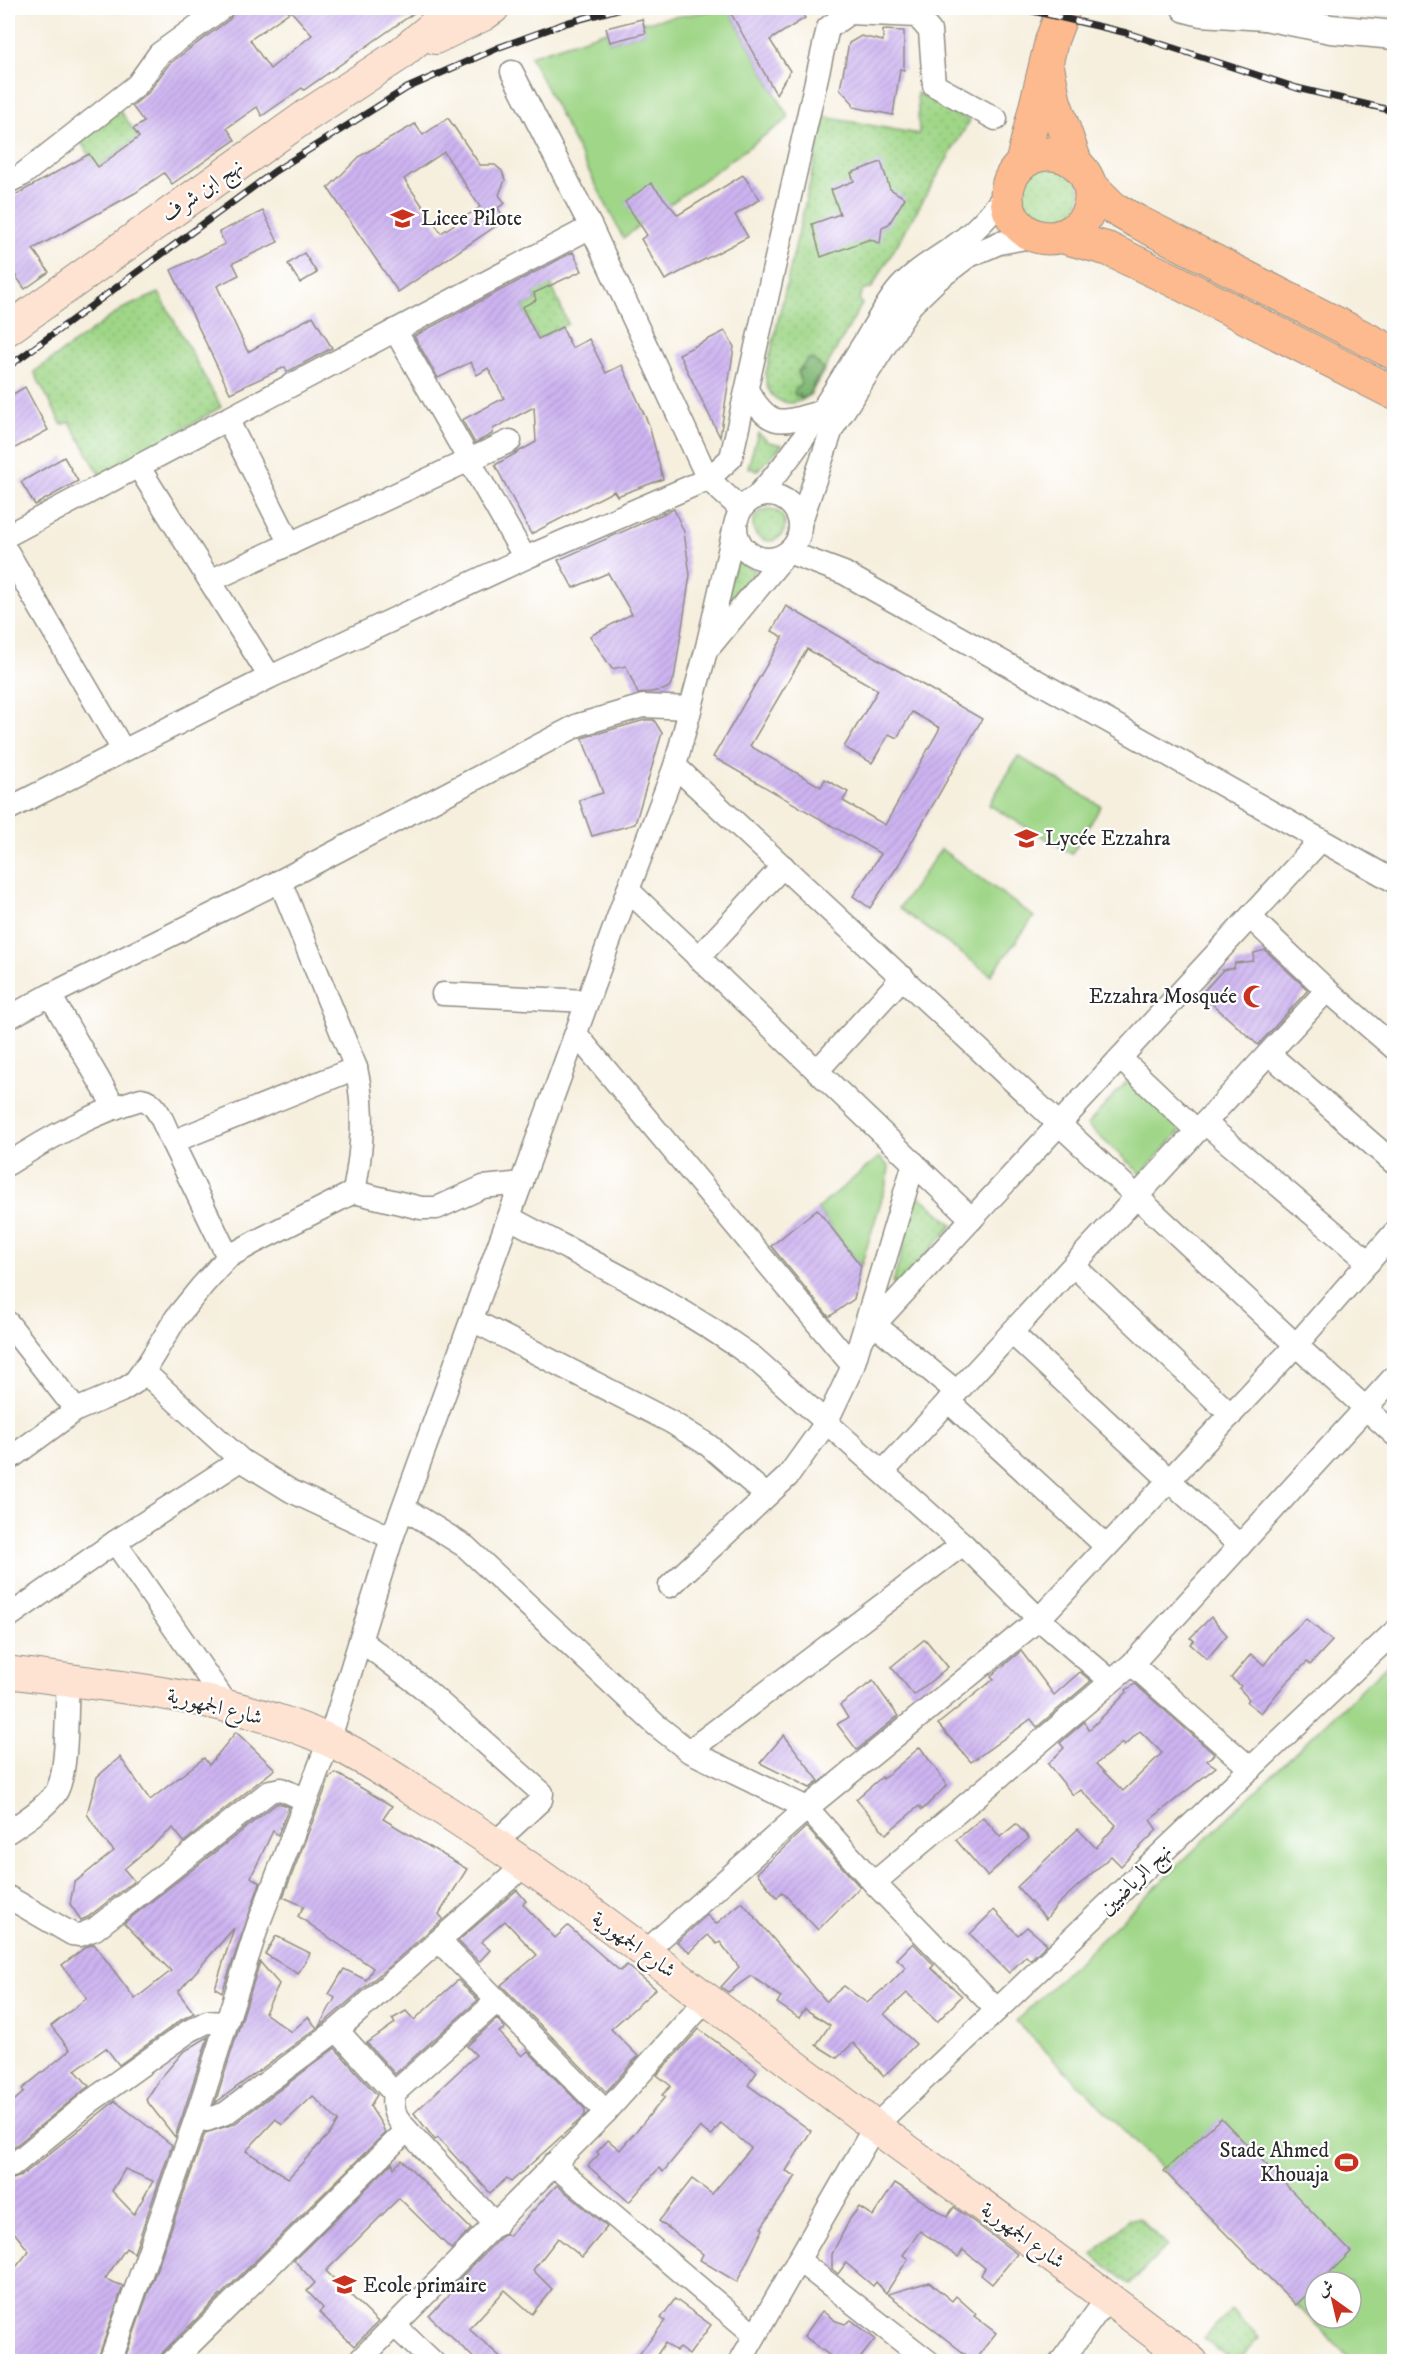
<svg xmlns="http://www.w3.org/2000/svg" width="1402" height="2369" font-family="'IM FELL DW Pica',Amiri,serif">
  <defs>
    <pattern id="grass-dots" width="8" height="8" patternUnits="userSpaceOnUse" patternTransform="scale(1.5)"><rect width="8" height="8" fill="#9fd687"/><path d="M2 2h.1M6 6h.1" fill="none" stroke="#89b875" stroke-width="1.8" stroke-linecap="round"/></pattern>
    <pattern id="forest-firs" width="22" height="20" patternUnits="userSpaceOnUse" patternTransform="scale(1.5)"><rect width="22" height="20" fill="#7fb774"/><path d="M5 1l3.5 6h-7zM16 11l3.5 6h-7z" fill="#68955f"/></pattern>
    <pattern id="building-hatch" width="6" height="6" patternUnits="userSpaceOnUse" patternTransform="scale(1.5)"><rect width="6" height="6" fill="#ceb4f1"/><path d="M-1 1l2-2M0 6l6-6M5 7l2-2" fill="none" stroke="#b19bcf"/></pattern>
  </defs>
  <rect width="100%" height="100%" fill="#fff"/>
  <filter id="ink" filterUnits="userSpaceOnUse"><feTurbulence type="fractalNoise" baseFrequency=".0167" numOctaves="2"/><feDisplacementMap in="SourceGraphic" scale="12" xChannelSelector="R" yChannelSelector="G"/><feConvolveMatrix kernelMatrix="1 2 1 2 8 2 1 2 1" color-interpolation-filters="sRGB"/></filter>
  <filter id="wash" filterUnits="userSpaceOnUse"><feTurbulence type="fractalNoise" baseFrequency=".008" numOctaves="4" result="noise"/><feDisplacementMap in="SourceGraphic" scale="24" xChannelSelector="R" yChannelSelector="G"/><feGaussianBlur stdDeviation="1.35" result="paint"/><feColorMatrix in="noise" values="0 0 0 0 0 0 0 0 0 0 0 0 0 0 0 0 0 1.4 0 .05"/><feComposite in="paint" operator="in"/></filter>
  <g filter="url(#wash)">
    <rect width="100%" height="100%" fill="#f6efde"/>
    <g fill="url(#grass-dots)" stroke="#658059" stroke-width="1.5">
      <path d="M 917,93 L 970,120 L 871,289 L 863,290 L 859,299 L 862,304 L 810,395 C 790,412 763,400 766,373 L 825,117 L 919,134 Z"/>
      <polygon points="120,111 139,137 97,167 80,141"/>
      <circle cx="1047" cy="194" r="33"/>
      <polygon points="550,282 568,324 538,339 522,307 536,300 533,290"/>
      <polygon points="159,293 221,407 101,477 70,422 62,425 34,372 122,309"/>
      <polygon points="758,433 769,442 782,445 757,471 748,467"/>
      <circle cx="769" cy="525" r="16"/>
      <polygon points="736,562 756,570 727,610 723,608"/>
      <polygon points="921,1197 953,1225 897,1286 893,1283 916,1201"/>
      <polygon points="1139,2218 1167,2246 1130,2284 1092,2255 1130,2219"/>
      <polygon points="1231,2310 1259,2338 1238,2361 1233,2361 1203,2339"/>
    </g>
    <polygon fill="url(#forest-firs)" stroke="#557150" stroke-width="1.5" points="808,359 814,360 823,369 809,394 802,399 794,394 795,390 801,384 798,371"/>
    <g fill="#9fd687" stroke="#658059" stroke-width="1.5" fill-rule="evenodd">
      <polygon points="728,8 789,118 623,238 530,56 607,31 610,42 645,33 643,22"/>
      <polygon points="1018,756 1101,806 1072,854 989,805"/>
      <polygon points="941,849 1034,917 991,975 899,908"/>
      <polygon points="1128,1080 1182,1129 1141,1174 1087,1125"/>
      <polygon points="879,1157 889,1167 887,1182 861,1266 817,1209"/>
      <path d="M 1394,1658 L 1394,2361 L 1352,2361 L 1016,2021 ZM 1315,2282 L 1351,2282 L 1351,2318 L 1315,2318 Z"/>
    </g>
    <g id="blocks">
      <g fill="url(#building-hatch)" fill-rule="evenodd">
        <path d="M 235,8 L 421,8 L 304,90 L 302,88 L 262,116 L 257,107 L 227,128 L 235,140 L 172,184 L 164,173 L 135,193 L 33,249 L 49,272 L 25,289 L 8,265 L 8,199 L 89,154 L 98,167 L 139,137 L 133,129 L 144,122 L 132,106 L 148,93 L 169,64 L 230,19 ZM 291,11 L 312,35 L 270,69 L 250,40 Z"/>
        <polygon points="728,8 799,8 805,18 770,40 790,71 776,94"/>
        <polygon points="642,19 646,33 610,42 606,28"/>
        <polygon points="883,30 904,31 904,70 900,69 893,115 853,107 853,103 840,89 849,43 861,36 883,41"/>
        <path d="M 448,118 L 480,165 L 495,165 L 502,171 L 505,180 L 499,195 L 505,203 L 498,208 L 505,220 L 398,292 L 328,188 L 360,156 L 415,124 L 423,135 ZM 444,152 L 480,207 L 441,233 L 404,179 Z"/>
        <polygon points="881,162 890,189 905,198 889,224 882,227 880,244 870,239 821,257 812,224 840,214 831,190 854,181 851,173"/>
        <polygon points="743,175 760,199 735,215 748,237 665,280 641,239 647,235 625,202 651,183 678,215"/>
        <polygon points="263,211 278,242 233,263 239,275 217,286 248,352 313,316 332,348 287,372 285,367 230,393 171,270 225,244 219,232"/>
        <polygon points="573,252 582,271 534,293 536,300 522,307 538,339 562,327 572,348 589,339 606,373 622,365 649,425 663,479 617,496 614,491 531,534 495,465 536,442 534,407 493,429 492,434 475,443 462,420 504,398 488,368 477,375 471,362 438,378 414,336"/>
        <polygon points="304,253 317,273 300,283 288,264"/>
        <polygon points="725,331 734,347 720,437 679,354"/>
        <polygon points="25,387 48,430 8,452 8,397"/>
        <polygon points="64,457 78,481 35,505 21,482"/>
        <polygon points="674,509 684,532 690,575 674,679 669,687 663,690 638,694 626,666 612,669 590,636 632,614 608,573 573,588 558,560"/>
        <path d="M 786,606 L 982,719 L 899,864 L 870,908 L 853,896 L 881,854 L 713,757 L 783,637 L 772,631 ZM 807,649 L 878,690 L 844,747 L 872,763 L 889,734 L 897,738 L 912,712 L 940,728 L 885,825 L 843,801 L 848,792 L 825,779 L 821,787 L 750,746 Z"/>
        <polygon points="645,720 654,720 662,733 635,824 592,836 579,800 603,793 582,738"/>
        <polygon points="1265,950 1308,990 1258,1045 1201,994 1223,970 1234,968 1235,963 1253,961 1254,953"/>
        <polygon points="817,1209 861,1266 854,1299 829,1317 771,1246"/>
        <polygon points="1211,1617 1227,1635 1207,1659 1190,1644 1194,1640 1190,1638"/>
        <polygon points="1306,1619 1332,1641 1310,1665 1307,1662 1285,1684 1261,1713 1247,1702 1249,1699 1239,1688 1241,1686 1231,1678 1251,1654 1264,1665 1284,1639"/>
        <polygon points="925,1639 948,1667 914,1695 892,1668 892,1666"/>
        <polygon points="1021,1651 1054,1695 1080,1672 1091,1681 1037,1727 1031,1719 971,1762 938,1724 994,1679 991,1676"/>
        <polygon points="873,1681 898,1716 857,1750 837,1724 848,1718 840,1705"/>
        <path d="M 1135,1684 L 1214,1754 L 1207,1761 L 1216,1767 L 1150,1820 L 1157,1830 L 1121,1866 L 1111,1856 L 1058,1904 L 1046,1919 L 1017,1887 L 1078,1829 L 1096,1848 L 1116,1825 L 1081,1790 L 1073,1795 L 1048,1764 L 1064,1748 L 1060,1743 L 1084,1722 L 1089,1730 L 1127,1692 L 1126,1690 ZM 1140,1731 L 1162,1753 L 1123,1791 L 1096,1764 L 1122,1743 L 1124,1746 Z"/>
        <polygon points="236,1732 275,1769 184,1842 173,1828 124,1869 134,1881 88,1917 81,1920 70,1904 74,1883 114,1851 101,1836 87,1814 97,1777 120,1757 150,1800 204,1758 209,1765"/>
        <polygon points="784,1735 819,1781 810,1788 760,1763"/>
        <polygon points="920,1747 947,1785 922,1810 919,1806 886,1834 856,1799 882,1777 883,1779"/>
        <polygon points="336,1773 392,1806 383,1819 467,1869 439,1914 443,1919 318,2028 335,1998 329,1994 344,1969 366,1980 373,1968 298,1916 304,1906 283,1897 330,1777"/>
        <polygon points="279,1803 289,1807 278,1835 273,1831 251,1877 260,1883 222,1992 215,1988 234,1928 178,1992 194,2013 181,2020 119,2065 106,2048 75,2070 89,2086 9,2151 8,2106 24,2092 22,2089 70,2050 51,2026 87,1998 62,1965 86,1947 94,1944 135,1999 171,1971 124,1923 276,1804"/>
        <polygon points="983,1817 1000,1837 1016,1824 1029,1838 987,1876 956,1840"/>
        <polygon points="806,1827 860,1887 818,1930 782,1892 777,1898 757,1873"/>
        <polygon points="517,1890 526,1901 523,1904 555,1938 568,1926 620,1971 627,1965 656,1989 611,2029 638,2056 606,2092 501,1985 537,1955 505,1921 481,1942 490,1950 479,1962 458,1941"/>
        <polygon points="742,1902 826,2001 844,1986 867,2003 883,1989 884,1990 906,1967 897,1959 913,1943 934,1965 931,1968 962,1996 937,2022 907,1993 884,2014 916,2044 884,2076 853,2043 837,2058 816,2045 830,2025 805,2009 799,2018 777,2003 781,1997 751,1976 728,1992 721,1987 739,1967 720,1942 717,1944 708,1935 690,1952 677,1942 707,1915 716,1924"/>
        <polygon points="994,1910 1018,1935 1027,1927 1047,1944 1030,1960 1026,1956 1009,1973 970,1934"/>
        <polygon points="276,1936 310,1953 298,1974 265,1954"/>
        <polygon points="260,1962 279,1984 265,2013 291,2032 308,2017 317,2028 215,2103"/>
        <polygon points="458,1980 478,2000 395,2074 367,2043 395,2023 392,2019 406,2011 414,2020"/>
        <polygon points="497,2019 505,2028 499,2032 522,2056 528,2051 585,2109 585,2115 511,2182 507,2178 490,2193 462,2162 461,2163 438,2138 435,2140 414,2113 476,2055 467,2046"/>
        <polygon points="699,2029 757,2072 748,2085 811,2131 786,2171 796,2176 761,2228 763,2229 737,2282 700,2260 703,2254 659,2221 692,2179 712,2194 751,2148 721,2123 711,2136 700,2127 663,2172 659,2168 629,2202 588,2166 599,2154 597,2152 608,2140 620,2150 665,2097 662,2095 671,2086 657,2075"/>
        <polygon points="208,2037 183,2114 175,2137 146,2100 159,2080 183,2052"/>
        <path d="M 335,2048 L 377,2095 L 370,2106 L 382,2125 L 385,2133 L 163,2352 L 159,2361 L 124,2361 L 205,2133 L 234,2124 ZM 313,2096 L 338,2121 L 331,2132 L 288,2178 L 246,2151 L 276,2119 L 282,2125 Z"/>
        <path d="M 115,2101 L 172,2145 L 134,2253 L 126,2248 L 105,2279 L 123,2286 L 97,2361 L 8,2361 L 8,2277 L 29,2251 L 8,2225 L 8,2181 L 21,2176 ZM 125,2169 L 153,2181 L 134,2214 L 112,2191 Z"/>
        <polygon points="1221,2118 1351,2252 1320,2282 1315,2282 1315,2287 1296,2305 1164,2171"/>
        <polygon points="402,2160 471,2229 451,2249 399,2198 326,2271 378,2322 354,2346 319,2312 323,2308 307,2291 315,2283 294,2260 392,2163 394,2168"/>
        <polygon points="895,2183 947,2217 954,2207 1017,2254 992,2284 981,2275 985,2268 963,2250 958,2257 920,2231 903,2255 908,2259 886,2293 876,2282 873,2286 846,2263 838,2274 832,2269 832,2254 850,2219 859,2207 873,2216"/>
        <polygon points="557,2185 607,2227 582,2257 558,2238 533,2270 552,2289 532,2314 505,2290 469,2329 505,2361 477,2361 429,2316 449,2295 446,2292 501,2237 506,2234 509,2236"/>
        <polygon points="929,2282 952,2301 956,2296 976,2314 974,2316 996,2333 974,2361 888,2294"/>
        <polygon points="675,2299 711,2325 689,2355 679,2348 676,2351 665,2343 653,2361 634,2361 665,2321 661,2318"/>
        <polygon points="822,2311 836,2321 845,2324 851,2320 875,2339 858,2361 837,2361 804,2336"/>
      </g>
    </g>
  </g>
  <g filter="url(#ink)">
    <use href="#blocks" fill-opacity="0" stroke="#908d84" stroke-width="1.5"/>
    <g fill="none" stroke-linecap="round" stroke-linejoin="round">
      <defs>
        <g id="minor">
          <polyline points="512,72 591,227 708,479 741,509"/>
          <polyline points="8,182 22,175 137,85 159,54 222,8"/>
          <polyline points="395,330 525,558"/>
          <path d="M 747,390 C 771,430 780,423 820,412"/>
          <polyline points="227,419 290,544"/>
          <polyline points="138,466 270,677"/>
          <circle cx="768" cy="527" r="32"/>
          <path d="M 756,497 C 799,452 831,395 864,343 C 874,326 884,308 896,292 C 912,272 932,262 953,247 C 975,232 992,213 1007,192"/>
          <polyline points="800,524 832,429 911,305 937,280 967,257 999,243 1036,236"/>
          <polyline points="8,535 591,227"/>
          <polyline points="788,552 844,573 1394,881"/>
          <polyline points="8,553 123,750"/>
          <polyline points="210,581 510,441"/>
          <polyline points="711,645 786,554"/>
          <polyline points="675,766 1296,1345 1394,1434"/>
          <polyline points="8,809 270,677 525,558 708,479 731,458 828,28 849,13 917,16 930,31 934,85 996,119"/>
          <polyline points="628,890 972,1219"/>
          <polyline points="1250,917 1327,990 1394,1048"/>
          <polyline points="698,958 783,866"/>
          <polyline points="443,994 587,1001"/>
          <polyline points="50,995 115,1108"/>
          <polyline points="8,1018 50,995 280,881 578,725 643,706 690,708"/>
          <polyline points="576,1034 853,1366"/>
          <polyline points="1269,1054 1394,1163"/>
          <polyline points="1120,1058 1197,1131"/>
          <polyline points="817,1071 903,977"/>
          <polyline points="1205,1123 1369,1262"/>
          <polyline points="172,1142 228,1257"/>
          <path d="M 8,1164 C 50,1137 93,1113 141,1099 C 158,1101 165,1128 172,1142 L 356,1068 L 280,881"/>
          <path d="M 354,1192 C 362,1150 366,1110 356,1068"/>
          <path d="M 510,1218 C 592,1262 678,1303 754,1358 L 963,1544 L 1039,1619 L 1111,1681"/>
          <polyline points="1074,1266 1231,1415"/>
          <polyline points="472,1320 671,1422 708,1445 766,1495"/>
          <polyline points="8,1323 76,1410"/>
          <polyline points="874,1324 957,1392"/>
          <polyline points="1012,1333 1240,1546"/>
          <polyline points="862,1338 1321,840"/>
          <polyline points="143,1371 241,1460"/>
          <polyline points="948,1401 1106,1546"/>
          <polyline points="8,1460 76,1410 121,1391 134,1383 148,1364 176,1318 202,1286 228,1257 253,1243 354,1192 421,1208 437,1208 483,1187 522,1183"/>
          <polyline points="883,1472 1327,990"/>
          <polyline points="404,1508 466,1547 656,1725 689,1751 807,1808 874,1883 997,2010"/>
          <polyline points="115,1542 228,1706"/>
          <polyline points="670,1586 788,1476 826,1423 853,1366 914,1163"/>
          <polyline points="8,1617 115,1542 241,1460 291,1491 392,1538"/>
          <polyline points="360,1640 422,1687 542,1793 541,1800 495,1843"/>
          <polyline points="1132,1664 1251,1769"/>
          <polyline points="689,1751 963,1544"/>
          <path d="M 8,1832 C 24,1821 42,1810 55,1794 C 69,1775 66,1704 68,1679"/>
          <polyline points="874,1883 1132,1664 1394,1377"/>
          <polyline points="8,1897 72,1934 80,1935 95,1929 270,1791 281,1789 306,1800"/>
          <polyline points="439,1941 606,2112"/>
          <polyline points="645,1952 807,1808 1039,1619 1296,1345 1394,1233"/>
          <polyline points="337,2030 394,2093 497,2001"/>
          <path d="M 394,2093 C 391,2110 396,2118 407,2130"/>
          <polyline points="196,2118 207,2120 226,2113 337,2030 526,1864"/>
          <polyline points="553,2164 755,2335"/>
          <polyline points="12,2166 91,2101 189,2031 207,2022 226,2023"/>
          <polyline points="798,2260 929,2362"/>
          <polyline points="395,2326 433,2362"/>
          <polyline points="110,2362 196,2118 258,1925 329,1741 392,1538 628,890 675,766 706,651 736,521"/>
          <polyline points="172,2362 407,2130 496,2225"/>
          <polyline points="358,2362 606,2112 708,1998"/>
          <polyline points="740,2362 875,2126 1394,1632"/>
          <polyline points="1061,2362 1108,2297"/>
        </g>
        <g id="tertiary">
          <polyline points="1186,8 1201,12 1265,16 1243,8"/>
          <polyline points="1265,16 1331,29 1394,35"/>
        </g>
        <g id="secondary">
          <polyline points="435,38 483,15 493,8"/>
          <polyline points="8,329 306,116 399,55 455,8"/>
          <path d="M 8,1672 C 116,1687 227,1694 328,1740 C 362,1756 394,1778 425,1798 C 500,1845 571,1897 642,1950 C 721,2009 798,2069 877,2128 C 982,2206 1088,2281 1192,2362"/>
        </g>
        <g id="primary">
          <polyline points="1048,69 1054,101 1076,164"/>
          <circle cx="1049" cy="196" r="42"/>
          <polyline points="1022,163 1052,39 1064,8"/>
          <polyline points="1089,184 1113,208 1136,221 1394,353"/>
          <polyline points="1060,236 1108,249 1171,279 1394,393"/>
        </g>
      </defs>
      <use href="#minor" stroke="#908d84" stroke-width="25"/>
      <use href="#tertiary" stroke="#908d84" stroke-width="31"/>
      <use href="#secondary" stroke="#908d84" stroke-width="34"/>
      <use href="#primary" stroke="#908d84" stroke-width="35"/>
      <use href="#minor" stroke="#fff" stroke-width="22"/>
      <use href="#tertiary" stroke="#fff" stroke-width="28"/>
      <use href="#secondary" stroke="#fee3d2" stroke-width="32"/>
      <use href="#primary" stroke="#fcba8e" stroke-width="33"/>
      <defs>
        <g id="rail">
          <polyline points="1020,8 1127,33 1297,88 1394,111"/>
          <polyline points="8,367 275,171 407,88 500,47 566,23 621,8"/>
        </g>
      </defs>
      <use href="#rail" stroke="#2b2b2b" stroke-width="7"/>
      <use href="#rail" stroke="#fff" stroke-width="4.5" stroke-dasharray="14" stroke-linecap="butt"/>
    </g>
  </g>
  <defs>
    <symbol id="university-bare" viewBox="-9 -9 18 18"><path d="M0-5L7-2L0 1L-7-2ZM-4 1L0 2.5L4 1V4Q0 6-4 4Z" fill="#c8321e" stroke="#fff" stroke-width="2.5" paint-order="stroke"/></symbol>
    <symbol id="school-bare" viewBox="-9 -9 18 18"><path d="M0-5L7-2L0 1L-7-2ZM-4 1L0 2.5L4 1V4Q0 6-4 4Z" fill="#c8321e" stroke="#fff" stroke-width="2.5" paint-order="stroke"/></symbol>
    <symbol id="mosque-bare" viewBox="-9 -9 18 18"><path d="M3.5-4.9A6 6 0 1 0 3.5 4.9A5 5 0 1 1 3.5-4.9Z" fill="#c8321e" stroke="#fff" stroke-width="2.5" paint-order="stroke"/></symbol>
    <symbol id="stadium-bare" viewBox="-9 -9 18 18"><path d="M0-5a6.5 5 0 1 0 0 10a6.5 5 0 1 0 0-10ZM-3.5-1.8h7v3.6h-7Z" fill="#c8321e" stroke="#fff" stroke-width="2.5" paint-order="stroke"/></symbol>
  </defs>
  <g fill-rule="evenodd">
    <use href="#university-bare" x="386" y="202" width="33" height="33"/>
    <use href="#school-bare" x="1010" y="822" width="33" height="33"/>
    <use href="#mosque-bare" x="1238" y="980" width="33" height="33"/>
    <use href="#stadium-bare" x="1330" y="2146" width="33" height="33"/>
    <use href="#school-bare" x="328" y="2268" width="33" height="33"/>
  </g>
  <g text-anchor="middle" stroke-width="4.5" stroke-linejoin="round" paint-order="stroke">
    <g font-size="21" fill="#2b2b2b" stroke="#fff">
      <text transform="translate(202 190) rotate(-35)" y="7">نهج ابن شرف</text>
      <text transform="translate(215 1706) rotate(14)" y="7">شارع الجمهورية</text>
      <text transform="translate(1135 1879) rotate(-44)" y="7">نهج الرياضيين</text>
      <text transform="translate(634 1944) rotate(36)" y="7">شارع الجمهورية</text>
      <text transform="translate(1023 2235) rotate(36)" y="7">شارع الجمهورية</text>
    </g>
    <g font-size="21" fill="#2b2b2b" stroke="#fff" text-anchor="start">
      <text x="421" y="225">Licee Pilote</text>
      <text x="1045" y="845">Lycée Ezzahra</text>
      <text x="1237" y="1003" text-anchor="end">Ezzahra Mosquée</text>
      <text x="1329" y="2157" text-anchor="end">Stade Ahmed<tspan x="1329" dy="24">Khouaja</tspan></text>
      <text x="363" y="2292">Ecole primaire</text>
    </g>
  </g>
  <rect width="1402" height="2369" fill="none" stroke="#fff" stroke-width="30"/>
  <g transform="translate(1333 2300) rotate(326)"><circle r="28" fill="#ffffff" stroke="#aaaaaa" stroke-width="1.5"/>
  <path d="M0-4.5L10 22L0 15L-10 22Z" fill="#c8321e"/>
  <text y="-9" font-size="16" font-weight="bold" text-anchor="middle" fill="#2b2b2b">ش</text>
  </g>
</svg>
